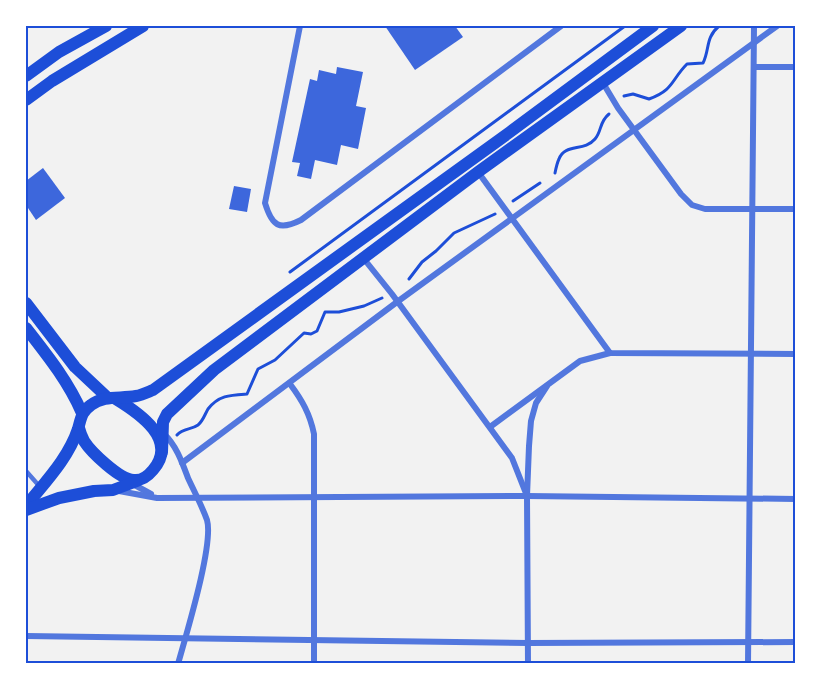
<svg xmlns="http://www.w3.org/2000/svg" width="821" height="689" font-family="'Varela Round',sans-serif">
  <rect width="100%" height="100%" fill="#f2f2f2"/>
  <g fill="#3d67dc">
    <polygon points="385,26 455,26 463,37 415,70"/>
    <polygon points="337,67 363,72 356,106 366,108 358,149 341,145 337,165 315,160 311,179 297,176 300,163 292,162 310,79 317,81 319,70 336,74"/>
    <polygon points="43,168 65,198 36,220 26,205 26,181"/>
    <polygon points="234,186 251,189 247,212 229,209"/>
  </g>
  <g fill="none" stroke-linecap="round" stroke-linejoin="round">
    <g stroke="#1d4ed8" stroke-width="3">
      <path d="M 624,96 L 633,94 L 649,99 C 674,90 671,80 687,64 L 703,63 C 710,49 705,38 719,26"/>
      <path d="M 555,173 C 556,168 557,163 559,159 C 565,143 584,152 595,139 C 602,131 599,122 609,114"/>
      <polyline points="513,201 540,183"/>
      <polyline points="290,272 625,26"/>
      <polyline points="409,279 422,262 436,251 454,233 495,214"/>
      <path d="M 177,435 C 183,428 191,430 198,425 C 203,421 205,414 208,409 C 219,395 231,395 247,394 L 258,369 L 275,360 L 304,333 L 311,334 L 317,331 L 325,312 L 339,312 L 364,306 L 382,298"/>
    </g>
    <polyline stroke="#5277de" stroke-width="4.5" points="26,471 41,488"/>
    <g stroke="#5277de" stroke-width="6">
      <path d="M 300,26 L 265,203 C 272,226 279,231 301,220 L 561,26"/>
      <polyline points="754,67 796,67"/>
      <polyline points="603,83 618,108 681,194 692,205 705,209 796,209"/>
      <polyline points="478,172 610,353 796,354"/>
      <polyline points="364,259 392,294 512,458 527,496"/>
      <path d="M 290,384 C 302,400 310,414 314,434 L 314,664"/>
      <polyline points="490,427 580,361 610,353"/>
      <path d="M 164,434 C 176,445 182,462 188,478 C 194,491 202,506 207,520 C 214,544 186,635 178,664"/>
      <polyline points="182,463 397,302 777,26"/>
      <polyline points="131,483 151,494"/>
      <polyline points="119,491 157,498 527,496 796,499"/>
      <polyline points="26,636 528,643 796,642"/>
      <polyline points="528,664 527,496 529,446 531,421 536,403 547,386"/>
      <polyline points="748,664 754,26"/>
    </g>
    <g stroke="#1d4ed8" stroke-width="12">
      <polyline points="26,76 59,52 106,26"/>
      <polyline points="26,100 52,81 143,26"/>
      <polyline points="26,303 75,367 108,398"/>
      <path d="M 26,328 C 47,355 68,381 82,413"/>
      <path d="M 79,428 C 80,432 82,437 84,441 C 91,452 120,480 134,480 C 142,481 148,476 153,470 C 179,440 139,413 116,399"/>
      <polyline points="162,452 163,422 167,414 214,370 478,172 681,26"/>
      <path d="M 26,506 C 45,482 68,459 78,429 C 81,419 81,412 91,405 C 104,395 120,399 136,396 C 142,395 148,392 153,390 L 510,132 L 653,26"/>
      <polyline points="26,510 59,498 94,491 113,490 137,481"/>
    </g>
  </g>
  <rect width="821" height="689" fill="none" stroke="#ffffff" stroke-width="54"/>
  <rect x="27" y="27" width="767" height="635" fill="none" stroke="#1d4ed8" stroke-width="2"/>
</svg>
